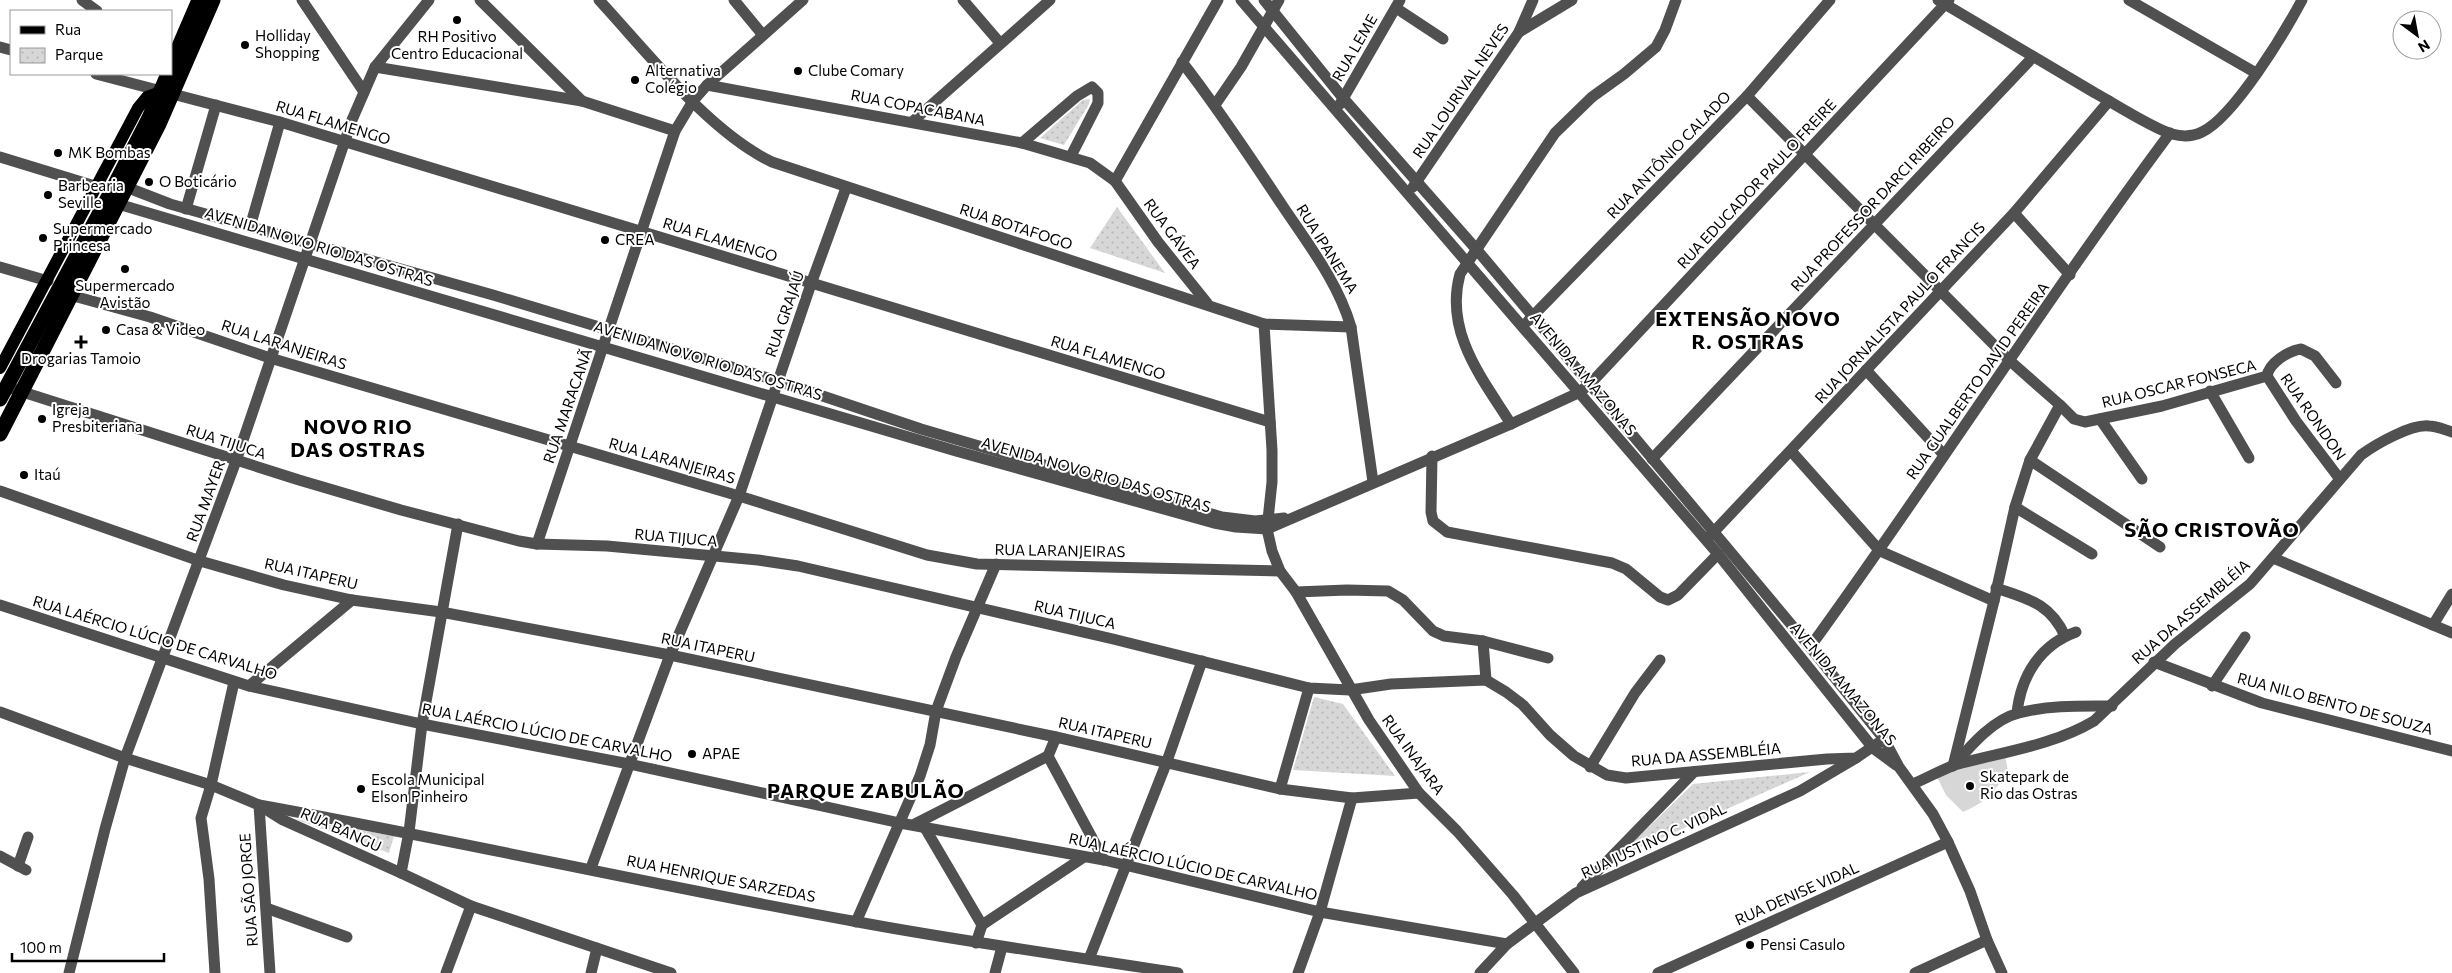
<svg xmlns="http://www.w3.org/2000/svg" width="2452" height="973" font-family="Commissioner,sans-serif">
  <defs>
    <pattern id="park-dots" width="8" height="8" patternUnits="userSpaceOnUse" patternTransform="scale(1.25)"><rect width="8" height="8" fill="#d7d7d7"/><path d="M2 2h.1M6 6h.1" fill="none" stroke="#b7b7b7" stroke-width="1.8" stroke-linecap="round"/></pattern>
  </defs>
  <rect width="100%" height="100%" fill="#fff"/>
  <path fill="#d7d7d7" d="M 2005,755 L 2008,771 C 1993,793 1988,801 1963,812 L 1946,795 L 1937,777 Z"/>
  <g fill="url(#park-dots)">
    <polygon points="1090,99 1089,104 1064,145 1040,138 1083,100"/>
    <polygon points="1117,207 1165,273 1090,248"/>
    <polygon points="1314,697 1343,704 1395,776 1293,770"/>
    <polygon points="1810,772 1617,858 1693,784"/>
    <polygon points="295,819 394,836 389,853"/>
  </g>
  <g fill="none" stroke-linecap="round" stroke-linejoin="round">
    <g stroke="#505050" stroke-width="11">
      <polyline points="82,0 97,11"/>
      <polyline points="302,0 364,92"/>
      <polyline points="480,0 582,101"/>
      <path d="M 599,0 C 647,52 709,132 772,162 L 1264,324 L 1351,327"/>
      <polyline points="734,0 762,34"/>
      <polyline points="963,0 1000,43"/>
      <polyline points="1241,0 1718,554 1873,748 1896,765"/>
      <polyline points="1264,0 1343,98 1477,250 1620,420 1810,647 1884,739 1899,767 1933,814 1948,842 1970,891 1987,940 2002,973"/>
      <path d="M 1938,0 C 1990,31 2042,62 2095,93 C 2115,104 2152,128 2172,134 C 2183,137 2192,137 2202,132 C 2234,117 2285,32 2302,0"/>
      <polyline points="2129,0 2256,73"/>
      <polyline points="1396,8 1443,39"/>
      <polyline points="1519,32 1572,0"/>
      <polyline points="0,47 11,50"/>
      <path d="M 1182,62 C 1218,108 1250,157 1282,205 C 1308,244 1338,282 1351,327 L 1373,482"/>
      <polyline points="375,67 582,101 675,131"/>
      <polyline points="96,74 280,122 1270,422"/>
      <polyline points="707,85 1022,143 1090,163 1115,181 1158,242 1207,303"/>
      <polyline points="1747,96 2009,360 2060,405"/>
      <polyline points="1340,104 1400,0"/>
      <polyline points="1215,105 1241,67 1279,0"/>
      <polyline points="912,122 1050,0"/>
      <polyline points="1022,143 1077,96 1092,87 1098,93 1098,103 1071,156"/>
      <polyline points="0,157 98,187"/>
      <polyline points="1115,181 1218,0"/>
      <polyline points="126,187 170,204 493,295 778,381 921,429 1222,517 1255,521 1284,518"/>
      <polyline points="1413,187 1519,32 1533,0"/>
      <polyline points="118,204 956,451 1214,523 1236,527 1267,529 1511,424 1578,393 1590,384 1949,0"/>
      <polyline points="186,209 216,105"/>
      <polyline points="2014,213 2070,275"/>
      <polyline points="250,227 280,122"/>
      <polyline points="0,267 48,281"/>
      <polyline points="70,295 150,317 270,358 739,496 927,555 977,564 1280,571"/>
      <polyline points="1528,321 1747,96 1830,0"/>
      <polyline points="1264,324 1272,450 1272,482 1267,529 1272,551 1280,571 1296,592 1369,720 1419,793 1457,831 1513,895 1574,973"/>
      <polyline points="1866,370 1944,455"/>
      <path d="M 2336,383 L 2315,356 L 2301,349 C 2288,351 2269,363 2267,376 L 2296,421 L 2339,478"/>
      <polyline points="7,387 299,480 401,510 519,541 537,544 607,546 758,560 798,566 1113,639 1309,688 1350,690 1391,684 1486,680 1506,692 1523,705 1550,735 1574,756 1607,775 1626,778 1827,759 1856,758 1884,739"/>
      <polyline points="2210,391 2249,458"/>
      <polyline points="2100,419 2142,479"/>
      <path d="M 1511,424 C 1482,378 1444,332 1460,274 L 1555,133 L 1592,97 L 1624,74 L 1656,47 L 1665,30 L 1676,0"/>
      <polyline points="1791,451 1880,551 1994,601"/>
      <polyline points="1432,456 1431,512 1433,521 1447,532 1612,563 1626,569 1660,597 1668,600 1678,595 1718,554"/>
      <polyline points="1652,459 2033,57"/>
      <polyline points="2030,460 2160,547"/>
      <polyline points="0,491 200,561 284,585 352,600 441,612 670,655 1056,737 1280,789 1352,798 1419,793"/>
      <polyline points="2015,507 2092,554"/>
      <polyline points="1709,537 2014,213 2109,101"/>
      <polyline points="537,544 675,131 693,101 707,85 803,0"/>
      <polyline points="2273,558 2452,633"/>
      <path d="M 1996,588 C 2028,599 2050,603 2065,636"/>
      <polyline points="1296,592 1347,590 1388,591 1403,600 1433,631 1444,636 1483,641 1548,658"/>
      <polyline points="0,605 249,686 422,724 629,764 900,823 1104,860 1320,912 1507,944"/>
      <polyline points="2433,625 2452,594"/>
      <polyline points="1483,641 1486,680"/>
      <path d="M 1810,647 C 1933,478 2045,301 2170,133"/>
      <polyline points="2154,662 2262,703 2452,751"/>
      <polyline points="249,686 352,600"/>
      <polyline points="2212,686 2245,637"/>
      <polyline points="0,712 125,758 211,785 259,805 283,820 401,873 471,906 671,973"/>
      <path d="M 2017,713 C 2021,676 2040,645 2076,632"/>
      <polyline points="1048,756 1104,860"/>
      <path d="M 1956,763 C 1972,744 1994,719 2019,713 C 2049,705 2081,706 2112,706"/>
      <polyline points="1953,766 1994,601 2015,507 2030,460 2060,405 2074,419 2085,422 2162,406 2267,376"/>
      <polyline points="1590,767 1635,693 1660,660"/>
      <path d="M 1913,784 C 1927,778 1941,770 1955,765 C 2001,752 2052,746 2094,721 L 2175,644 L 2250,584 L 2361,455 C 2376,444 2411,424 2429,426 C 2437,426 2445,430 2452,432"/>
      <polyline points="1280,789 1309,688"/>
      <polyline points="915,824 1048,756 1056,737"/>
      <polyline points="925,828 982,925"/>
      <polyline points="0,856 26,870"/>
      <polyline points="18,866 28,837"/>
      <polyline points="591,868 670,655 739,496 811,284 846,188"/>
      <polyline points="401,873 409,832 422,724 458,524"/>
      <polyline points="1582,887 1694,772"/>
      <polyline points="266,908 347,937"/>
      <polyline points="856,922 920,776 930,745 936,711 956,657 996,564"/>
      <polyline points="976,943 982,925 1084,857"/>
      <polyline points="1089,959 1166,764 1202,661"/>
      <polyline points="69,973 105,829 125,758 236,461 352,120 375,67 429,0"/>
      <polyline points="215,973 209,879 201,818 211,785 234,682"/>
      <path d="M 270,973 L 259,805 C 459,841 658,886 858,922 C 965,942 1071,956 1178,973"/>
      <polyline points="446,973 471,906"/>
      <polyline points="591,973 597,948"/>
      <polyline points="995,973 1002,947"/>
      <polyline points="1298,973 1320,912 1352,798"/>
      <polyline points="1480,973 1507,944 1576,893 1800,791 1856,758"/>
      <polyline points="1658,973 1948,842"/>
      <polyline points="1915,973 1987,940"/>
    </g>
    <polyline stroke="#000" stroke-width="12" points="0,368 138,108 147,97 161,92"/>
    <g stroke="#000" stroke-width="15">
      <polyline points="171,65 199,0"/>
      <polyline points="0,399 113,188 149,118 168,74"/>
      <polyline points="0,434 159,124 213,0"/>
    </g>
  </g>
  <g fill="#000" stroke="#fff" stroke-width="2">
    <circle cx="457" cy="20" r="5"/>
    <circle cx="245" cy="45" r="5"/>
    <circle cx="798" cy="71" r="5"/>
    <circle cx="635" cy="80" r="5"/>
    <circle cx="58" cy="153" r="5"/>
    <circle cx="149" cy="182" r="5"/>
    <circle cx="48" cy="195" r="5"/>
    <circle cx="43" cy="238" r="5"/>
    <circle cx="605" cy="240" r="5"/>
    <circle cx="125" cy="269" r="5"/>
    <circle cx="106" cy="330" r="5"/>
    <path d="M78.5 334.5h5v5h5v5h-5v5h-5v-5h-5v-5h5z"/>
    <circle cx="42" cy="419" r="5"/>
    <circle cx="24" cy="475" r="5"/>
    <circle cx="692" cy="754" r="5"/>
    <circle cx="1970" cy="786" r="5"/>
    <circle cx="361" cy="789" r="5"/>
    <circle cx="1750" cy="945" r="5"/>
  </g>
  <g text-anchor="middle" stroke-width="4" stroke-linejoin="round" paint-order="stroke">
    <g font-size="15" fill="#000" stroke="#fff" text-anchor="start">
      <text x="255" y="41">Holliday<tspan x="255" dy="17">Shopping</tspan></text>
      <text x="457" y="42" text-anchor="middle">RH Positivo<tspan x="457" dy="17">Centro Educacional</tspan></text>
      <text x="645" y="76">Alternativa<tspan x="645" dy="17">Colégio</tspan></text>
      <text x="808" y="76">Clube Comary</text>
      <text x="68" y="158">MK Bombas</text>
      <text x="159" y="187">O Boticário</text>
      <text x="58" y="191">Barbearia<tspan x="58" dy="17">Seville</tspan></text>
      <text x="53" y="234">Supermercado<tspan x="53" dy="17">Princesa</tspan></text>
      <text x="615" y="245">CREA</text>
      <text x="125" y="291" text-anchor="middle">Supermercado<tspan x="125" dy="17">Avistão</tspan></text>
      <text x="116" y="335">Casa &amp; Video</text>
      <text x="81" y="364" text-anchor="middle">Drogarias Tamoio</text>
      <text x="52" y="415">Igreja<tspan x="52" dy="17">Presbiteriana</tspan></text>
      <text x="34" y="480">Itaú</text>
      <text x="702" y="759">APAE</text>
      <text x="1980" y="782">Skatepark de<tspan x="1980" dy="17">Rio das Ostras</tspan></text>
      <text x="371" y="785">Escola Municipal<tspan x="371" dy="17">Elson Pinheiro</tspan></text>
      <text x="1760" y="950">Pensi Casulo</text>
    </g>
    <g font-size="15" fill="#000" stroke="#fff">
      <text transform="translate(1355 48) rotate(-60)" y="5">RUA LEME</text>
      <text transform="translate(1461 91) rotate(-56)" y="5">RUA LOURIVAL NEVES</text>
      <text transform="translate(918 108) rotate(11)" y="5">RUA COPACABANA</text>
      <text transform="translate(333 123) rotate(17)" y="5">RUA FLAMENGO</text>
      <text transform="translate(1669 155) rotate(-46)" y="5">RUA ANTÔNIO CALADO</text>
      <text transform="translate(1757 184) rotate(-47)" y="5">RUA EDUCADOR PAULO FREIRE</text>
      <text transform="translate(1873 204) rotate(-47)" y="5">RUA PROFESSOR DARCI RIBEIRO</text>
      <text transform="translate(1016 227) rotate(18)" y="5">RUA BOTAFOGO</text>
      <text transform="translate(1172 234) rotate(53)" y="5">RUA GÁVEA</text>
      <text transform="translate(720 240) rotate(17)" y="5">RUA FLAMENGO</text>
      <text transform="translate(319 247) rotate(17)" y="5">AVENIDA NOVO RIO DAS OSTRAS</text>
      <text transform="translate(1327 249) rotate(58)" y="5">RUA IPANEMA</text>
      <text transform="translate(1900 313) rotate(-47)" y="5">RUA JORNALISTA PAULO FRANCIS</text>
      <text transform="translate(785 314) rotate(-71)" y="5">RUA GRAJAÚ</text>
      <text transform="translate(284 345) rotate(18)" y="5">RUA LARANJEIRAS</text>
      <text transform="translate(1108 358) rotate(17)" y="5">RUA FLAMENGO</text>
      <text transform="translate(708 361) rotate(17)" y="5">AVENIDA NOVO RIO DAS OSTRAS</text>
      <text transform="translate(1583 374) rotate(50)" y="5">AVENIDA AMAZONAS</text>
      <text transform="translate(1978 381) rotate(-55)" y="5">RUA GUALBERTO DAVID PEREIRA</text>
      <text transform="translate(2179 384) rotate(-14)" y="5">RUA OSCAR FONSECA</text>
      <text transform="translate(568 406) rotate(-71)" y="5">RUA MARACANÃ</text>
      <text transform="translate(2313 417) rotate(55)" y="5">RUA RONDON</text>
      <text transform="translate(226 442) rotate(18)" y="5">RUA TIJUCA</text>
      <text transform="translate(672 461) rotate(16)" y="5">RUA LARANJEIRAS</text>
      <text transform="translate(1096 475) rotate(16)" y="5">AVENIDA NOVO RIO DAS OSTRAS</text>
      <text transform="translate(206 501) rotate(-70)" y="5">RUA MAYER</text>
      <text transform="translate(676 538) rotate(5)" y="5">RUA TIJUCA</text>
      <text transform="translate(1060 551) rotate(1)" y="5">RUA LARANJEIRAS</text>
      <text transform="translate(311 574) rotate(13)" y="5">RUA ITAPERU</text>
      <text transform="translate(2191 612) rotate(-41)" y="5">RUA DA ASSEMBLÉIA</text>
      <text transform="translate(1075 615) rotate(13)" y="5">RUA TIJUCA</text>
      <text transform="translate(155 638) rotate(17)" y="5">RUA LAÉRCIO LÚCIO DE CARVALHO</text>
      <text transform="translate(708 648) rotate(12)" y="5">RUA ITAPERU</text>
      <text transform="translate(1843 684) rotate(50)" y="5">AVENIDA AMAZONAS</text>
      <text transform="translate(2335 704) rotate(15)" y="5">RUA NILO BENTO DE SOUZA</text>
      <text transform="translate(547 733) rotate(11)" y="5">RUA LAÉRCIO LÚCIO DE CARVALHO</text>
      <text transform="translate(1105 733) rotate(13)" y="5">RUA ITAPERU</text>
      <text transform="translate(1413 755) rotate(54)" y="5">RUA INAJARA</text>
      <text transform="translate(1706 755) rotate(-5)" y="5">RUA DA ASSEMBLÉIA</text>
      <text transform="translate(341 830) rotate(24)" y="5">RUA BANGU</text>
      <text transform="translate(1654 841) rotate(-25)" y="5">RUA JUSTINO C. VIDAL</text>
      <text transform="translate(1193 867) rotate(13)" y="5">RUA LAÉRCIO LÚCIO DE CARVALHO</text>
      <text transform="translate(721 879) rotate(11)" y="5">RUA HENRIQUE SARZEDAS</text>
      <text transform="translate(249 890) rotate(-94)" y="5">RUA SÃO JORGE</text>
      <text transform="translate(1797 894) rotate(-24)" y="5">RUA DENISE VIDAL</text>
    </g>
    <g font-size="20" font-weight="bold" letter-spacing="1" fill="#000" stroke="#fff">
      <text x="1748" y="326">EXTENSÃO NOVO<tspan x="1748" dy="23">R. OSTRAS</tspan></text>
      <text x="358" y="434">NOVO RIO<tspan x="358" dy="23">DAS OSTRAS</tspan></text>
      <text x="2212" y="537">SÃO CRISTOVÃO</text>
      <text x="866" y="798">PARQUE ZABULÃO</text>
    </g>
  </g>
  <rect x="10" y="10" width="162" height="65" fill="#ffffff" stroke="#999999"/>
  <rect x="20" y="26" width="25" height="8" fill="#000000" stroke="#999999"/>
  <text x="55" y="35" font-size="15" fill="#000000">Rua</text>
  <rect x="20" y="48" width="25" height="15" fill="url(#park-dots)" stroke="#999999"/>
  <text x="55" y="60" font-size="15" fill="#000000">Parque</text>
  <g transform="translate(2417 35) rotate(148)"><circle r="24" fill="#ffffff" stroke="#999999"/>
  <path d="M0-4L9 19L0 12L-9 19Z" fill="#000000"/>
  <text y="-8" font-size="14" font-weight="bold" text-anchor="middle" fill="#000000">N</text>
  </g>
  <path d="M12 953v8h152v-8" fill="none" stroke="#000000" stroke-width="2.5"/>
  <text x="20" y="953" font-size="15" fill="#000000" stroke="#ffffff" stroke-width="4" paint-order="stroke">100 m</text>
</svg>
